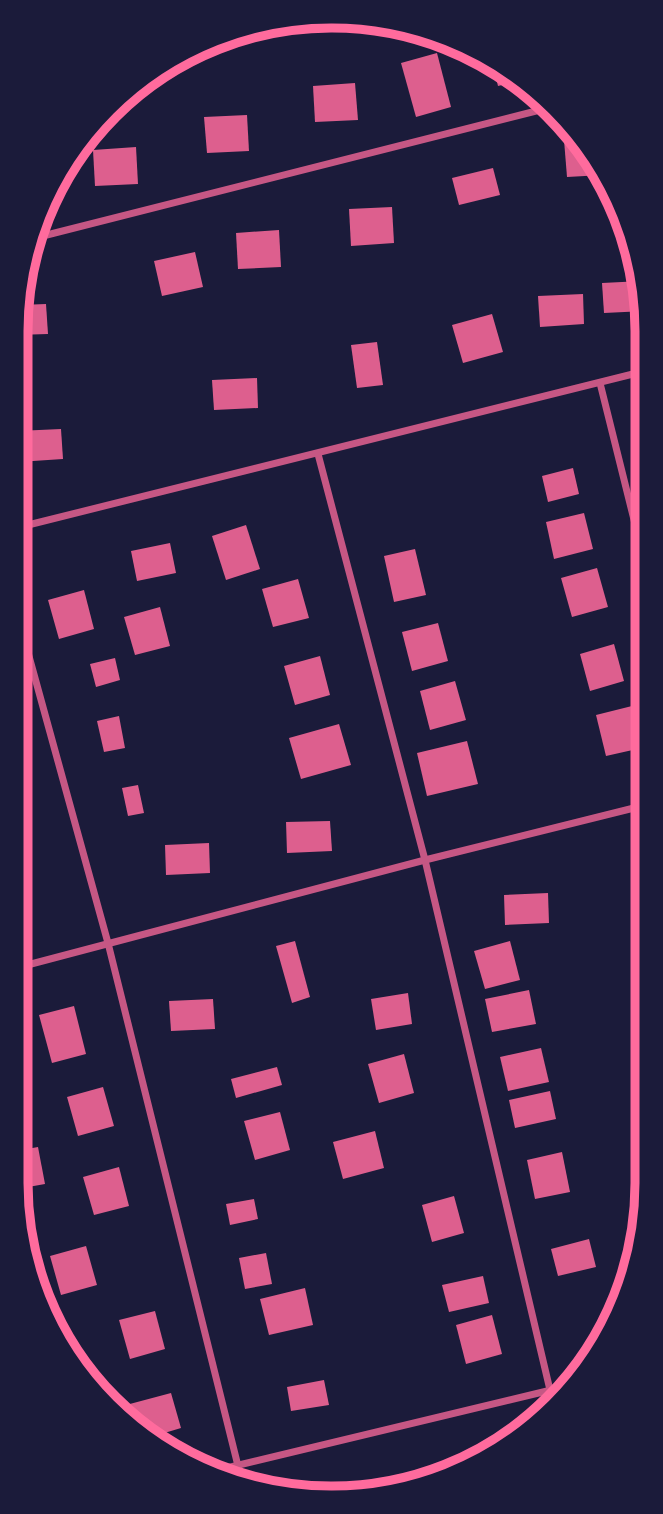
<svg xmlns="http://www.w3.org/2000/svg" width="663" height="1514" font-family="'Work Sans',sans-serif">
  <rect width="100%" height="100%" fill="#1b1b3a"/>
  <g fill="#dd5f8e">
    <polygon points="437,53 451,107 416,117 401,63"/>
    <polygon points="492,62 507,69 519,81 498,86"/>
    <polygon points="355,83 358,120 315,122 313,86"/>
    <polygon points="247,115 249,151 207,153 204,117"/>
    <polygon points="564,140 582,140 603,175 567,177"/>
    <polygon points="136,147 138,184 95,186 93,150"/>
    <polygon points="493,168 500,195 459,205 452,178"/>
    <polygon points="392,207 394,243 351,246 349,209"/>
    <polygon points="279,230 281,267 238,269 236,233"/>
    <polygon points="195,252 203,287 162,296 154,261"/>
    <polygon points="642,281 645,311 604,313 602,283"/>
    <polygon points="583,294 584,324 540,327 538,296"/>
    <polygon points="46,304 48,334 16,335 20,305"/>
    <polygon points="492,314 503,352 463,363 452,325"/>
    <polygon points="377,342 383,385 357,388 351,345"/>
    <polygon points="257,378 258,408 214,410 212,380"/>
    <polygon points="61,429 63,459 18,462 17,431"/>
    <polygon points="573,468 579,494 548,502 542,476"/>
    <polygon points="584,513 593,549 554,559 546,522"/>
    <polygon points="246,525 260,569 226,580 212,536"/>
    <polygon points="170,543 176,573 137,581 131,551"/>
    <polygon points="415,549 426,595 394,602 384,556"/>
    <polygon points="597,568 608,607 572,617 561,578"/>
    <polygon points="298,579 309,618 273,627 262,589"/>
    <polygon points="84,590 94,629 59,639 48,600"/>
    <polygon points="160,607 170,646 135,655 124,617"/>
    <polygon points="438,623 448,661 412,671 402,632"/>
    <polygon points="614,644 624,681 590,691 580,654"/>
    <polygon points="320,656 330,695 295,705 284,666"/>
    <polygon points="115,658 120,680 96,687 90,664"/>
    <polygon points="455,681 466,720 430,730 420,691"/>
    <polygon points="640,704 646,728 646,747 606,756 596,715"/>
    <polygon points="119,716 125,748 104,752 97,721"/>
    <polygon points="339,724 351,765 301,779 289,738"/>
    <polygon points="467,741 478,784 427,796 417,753"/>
    <polygon points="138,785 144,813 128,816 122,788"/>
    <polygon points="16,799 21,823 16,824"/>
    <polygon points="330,821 332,851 287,853 286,822"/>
    <polygon points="209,843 210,873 166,875 165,845"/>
    <polygon points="548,893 549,923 505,925 504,895"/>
    <polygon points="295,941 310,997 292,1003 276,946"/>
    <polygon points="510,941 520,980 485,989 474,951"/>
    <polygon points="529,990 536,1024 492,1032 485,999"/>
    <polygon points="408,993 412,1024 376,1030 371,999"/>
    <polygon points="213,999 215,1029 171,1031 169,1001"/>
    <polygon points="647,1000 647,1031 646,1031 639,1001"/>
    <polygon points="74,1006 86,1054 52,1063 39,1015"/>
    <polygon points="541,1048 549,1082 508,1091 500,1057"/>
    <polygon points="404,1054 414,1093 379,1103 368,1064"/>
    <polygon points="277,1067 282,1085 236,1098 231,1079"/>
    <polygon points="103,1087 114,1126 78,1136 67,1097"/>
    <polygon points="550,1091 556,1119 515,1128 509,1100"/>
    <polygon points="280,1112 290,1150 255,1160 244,1121"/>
    <polygon points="375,1131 384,1168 343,1179 333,1142"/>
    <polygon points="38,1147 45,1184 17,1189 16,1151"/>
    <polygon points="562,1152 570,1192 535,1199 527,1160"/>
    <polygon points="119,1167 129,1206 94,1215 83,1177"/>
    <polygon points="454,1196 464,1233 432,1242 422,1205"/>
    <polygon points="254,1199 258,1219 230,1225 226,1204"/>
    <polygon points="589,1239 596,1267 558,1276 551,1249"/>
    <polygon points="86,1246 97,1285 61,1295 50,1256"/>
    <polygon points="266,1253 272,1284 245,1289 239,1258"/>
    <polygon points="483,1276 489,1303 449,1312 442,1285"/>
    <polygon points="305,1288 313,1325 269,1335 260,1299"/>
    <polygon points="155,1311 165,1349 130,1359 119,1320"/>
    <polygon points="492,1315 502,1354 466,1364 456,1325"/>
    <polygon points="324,1380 329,1405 291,1411 287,1387"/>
    <polygon points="171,1393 181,1428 151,1437 130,1420 126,1405"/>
  </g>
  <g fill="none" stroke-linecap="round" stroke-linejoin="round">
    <g stroke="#c65784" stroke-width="7">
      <polyline points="31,239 548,108"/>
      <polyline points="600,383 645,564"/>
      <polyline points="318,454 425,860 550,1390"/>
      <polyline points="16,528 645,371"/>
      <polyline points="16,609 108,943 242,1482"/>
      <polyline points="16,968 425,860 646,805"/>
      <polyline points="214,1471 572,1385"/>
    </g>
  </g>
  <path d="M0 0H663V1514H0ZM331 28H332A303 303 0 0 1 635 331V1183A303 303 0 0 1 332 1486H331A303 303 0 0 1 28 1183V331A303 303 0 0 1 331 28Z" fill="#1b1b3a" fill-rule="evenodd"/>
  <path fill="none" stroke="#ff6b9d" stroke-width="9" d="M331 28H332A303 303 0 0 1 635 331V1183A303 303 0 0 1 332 1486H331A303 303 0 0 1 28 1183V331A303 303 0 0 1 331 28Z"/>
</svg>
